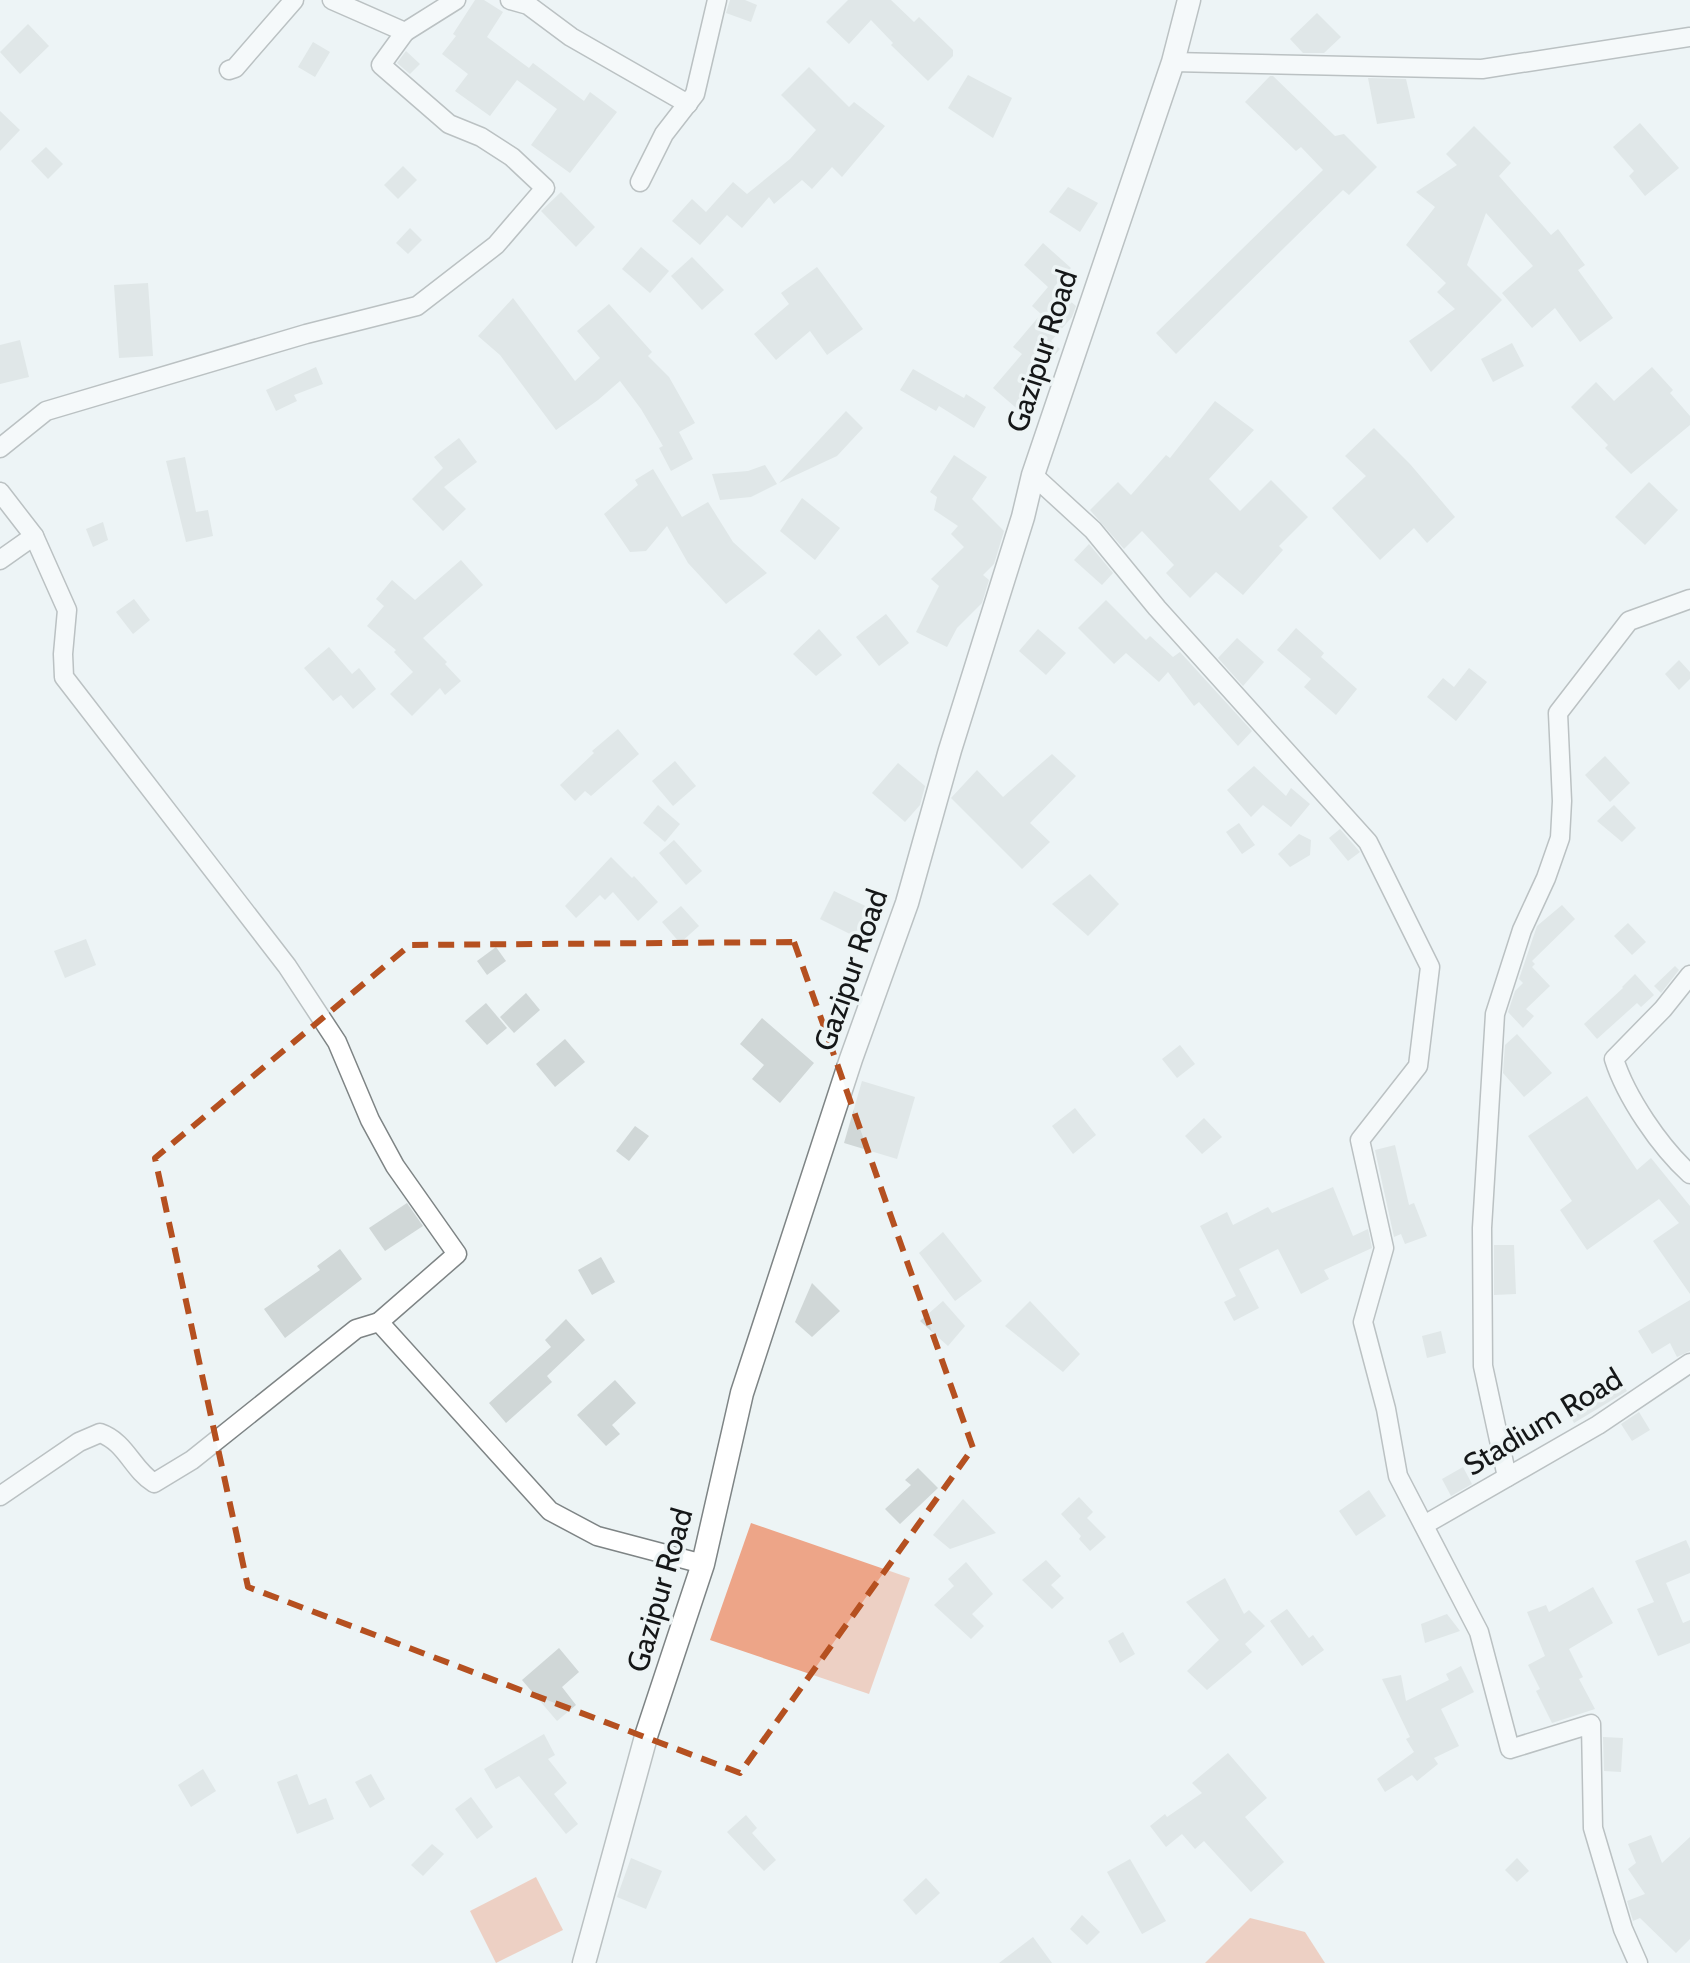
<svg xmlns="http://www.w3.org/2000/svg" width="1690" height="1963" font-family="Cabin,sans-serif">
  <rect width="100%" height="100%" fill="#edf4f5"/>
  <g fill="#eda588">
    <polygon points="751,1523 910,1578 869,1694 710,1640"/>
    <polygon points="536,1877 563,1930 496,1963 470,1911"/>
    <polygon points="1250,1918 1305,1932 1325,1963 1205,1963"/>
  </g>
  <g fill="#d0d7d7">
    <polygon points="475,0 484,0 503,12 487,37 529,68 533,63 584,101 590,92 617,112 570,173 531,145 557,109 517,80 490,116 455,91 468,74 442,54 456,36 453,34"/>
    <polygon points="730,0 745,0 757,5 751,22 726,13"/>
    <polygon points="848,0 891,0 914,22 919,17 953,50 953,56 928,81 891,45 893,43 871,20 849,44 826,22"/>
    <polygon points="1317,13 1341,37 1324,53 1303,53 1290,39"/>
    <polygon points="28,24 49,46 20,74 0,52"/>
    <polygon points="313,42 330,52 315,77 298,67"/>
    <polygon points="406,51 420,64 410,74 397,63"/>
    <polygon points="809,67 849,107 854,102 885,126 842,177 832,167 812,189 802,180 774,204 769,197 742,228 727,215 700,245 672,221 692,199 706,212 733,182 747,194 790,159 816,130 781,95"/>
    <polygon points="968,75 1012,98 993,138 948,108"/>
    <polygon points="1270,76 1273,76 1335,136 1344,134 1377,167 1349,195 1343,190 1176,354 1156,333 1323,170 1301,147 1296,151 1245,102"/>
    <polygon points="1368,78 1406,79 1415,118 1377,124"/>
    <polygon points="0,111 20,130 0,151"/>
    <polygon points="1640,123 1679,168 1645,196 1629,176 1634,171 1613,147"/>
    <polygon points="1474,126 1511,163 1499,176 1551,235 1558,229 1585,265 1578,270 1613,318 1580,342 1555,308 1532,328 1502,293 1533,266 1486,213 1467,265 1502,300 1431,372 1409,341 1455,309 1437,292 1446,283 1406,245 1435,207 1416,192 1457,165 1446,154"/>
    <polygon points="46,147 63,164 48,179 31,161"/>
    <polygon points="403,166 417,180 398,199 384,185"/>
    <polygon points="1068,187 1098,203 1080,232 1049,212"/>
    <polygon points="561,192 595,227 576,247 541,211"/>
    <polygon points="410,228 422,240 408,254 396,243"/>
    <polygon points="1043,243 1071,268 1054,287 1076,306 1072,317 1051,341 1060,349 1031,383 1040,391 1021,412 993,388 1022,354 1013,347 1041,314 1032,306 1048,287 1024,265"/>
    <polygon points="641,247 669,271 650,293 622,269"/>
    <polygon points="692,257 724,290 702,310 671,276"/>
    <polygon points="817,267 863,329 827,355 810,331 776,360 754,334 789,304 781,293"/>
    <polygon points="148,283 153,356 119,358 114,285"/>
    <polygon points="513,298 575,381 600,358 577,331 609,304 652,352 648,356 669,377 695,423 679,432 693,459 671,471 659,448 663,446 641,409 620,381 598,400 556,430 500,355 478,336"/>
    <polygon points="20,340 29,377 0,384 0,345"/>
    <polygon points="1512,343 1524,366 1493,382 1481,359"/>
    <polygon points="316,367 323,384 294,395 297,401 276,411 266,390"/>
    <polygon points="1652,367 1673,390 1670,393 1690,416 1690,425 1631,474 1605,448 1608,445 1571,407 1596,382 1614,401"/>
    <polygon points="913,369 964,398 966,394 986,407 974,428 939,406 936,411 900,390"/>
    <polygon points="1215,401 1254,430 1209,479 1240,511 1271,480 1308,517 1279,546 1283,550 1243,595 1216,572 1190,598 1166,573 1174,565 1142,531 1124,549 1090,510 1118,482 1131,495 1166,455 1170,458"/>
    <polygon points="846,411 863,428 837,456 779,483"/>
    <polygon points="1374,428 1410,464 1455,517 1427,543 1414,528 1380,560 1332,508 1366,476 1345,456"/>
    <polygon points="459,438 477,462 444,487 466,509 443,531 412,499 443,468 434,457"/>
    <polygon points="954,455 987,477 972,499 1004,531 994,564 983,575 989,580 982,603 957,628 947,647 916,632 939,586 931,579 964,547 951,534 958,526 934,510 937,497 930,492"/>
    <polygon points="185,457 196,512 208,510 213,536 186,542 166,461"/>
    <polygon points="765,465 777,484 751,497 720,500 712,474 748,471"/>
    <polygon points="653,469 682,517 708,502 733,542 767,573 726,604 688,563 667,526 646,551 630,552 604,514 638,485 635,480"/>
    <polygon points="1649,482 1678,510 1645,545 1615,517"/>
    <polygon points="802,498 840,528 815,560 780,531"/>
    <polygon points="103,522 108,540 93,547 86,529"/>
    <polygon points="1089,544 1113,573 1102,585 1074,560"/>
    <polygon points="461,560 483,585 423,638 447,662 445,664 461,681 445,695 440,688 412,716 390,694 413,672 394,652 396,650 367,626 384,606 376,599 392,580 415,600"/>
    <polygon points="134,599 150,620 133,634 116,612"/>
    <polygon points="1106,600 1146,640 1150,636 1173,657 1180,652 1252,731 1238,746 1199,702 1194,706 1168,672 1159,682 1126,653 1114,664 1078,628"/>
    <polygon points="886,614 909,643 879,666 856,637"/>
    <polygon points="1296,628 1324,653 1321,657 1357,689 1336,715 1304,687 1311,679 1277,650"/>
    <polygon points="819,629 842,655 816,676 793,654"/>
    <polygon points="1038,629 1066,653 1046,675 1019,651"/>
    <polygon points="1237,638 1264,662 1243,686 1218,658"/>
    <polygon points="329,647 352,674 359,668 376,689 353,709 341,695 333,701 304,668"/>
    <polygon points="1679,660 1690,672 1690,679 1679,690 1665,674"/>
    <polygon points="1469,668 1487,682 1456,721 1427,697 1443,678 1454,687"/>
    <polygon points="618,729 639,754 591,796 585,791 575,801 560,785 594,753 592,751"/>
    <polygon points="1052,754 1076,776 1030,823 1050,842 1022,869 951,798 977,770 1003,797"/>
    <polygon points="1605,756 1630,783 1610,802 1585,775"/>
    <polygon points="675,761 696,786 673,806 652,781"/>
    <polygon points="898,763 925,786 920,805 905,822 872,793"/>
    <polygon points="1254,766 1286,796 1291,788 1310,804 1291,827 1263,805 1251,817 1227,790"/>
    <polygon points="658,805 680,824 665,842 643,823"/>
    <polygon points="1614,805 1636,828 1622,842 1597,821"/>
    <polygon points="1239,823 1255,845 1242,854 1226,832"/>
    <polygon points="1340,829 1360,852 1348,861 1329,838"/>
    <polygon points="1299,834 1311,840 1310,855 1290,867 1278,854"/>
    <polygon points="674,840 702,871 686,885 659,853"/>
    <polygon points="611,857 632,878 634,876 658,902 638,921 613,892 605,900 600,895 576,918 565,906"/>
    <polygon points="1090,874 1119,904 1088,936 1052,904"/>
    <polygon points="834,891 878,912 864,941 820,919"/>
    <polygon points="1562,905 1575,919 1532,961 1535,964 1532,967 1550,986 1526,1009 1534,1016 1523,1028 1508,1012 1515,991 1523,983 1519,979 1537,926"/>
    <polygon points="681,906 699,926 680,943 662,922"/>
    <polygon points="1628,923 1646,942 1632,955 1614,936"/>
    <polygon points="86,939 96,965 65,978 54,951"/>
    <polygon points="496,947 506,961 487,975 477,961"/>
    <polygon points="1675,966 1679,970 1661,993 1654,986"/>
    <polygon points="1635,974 1654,995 1641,1007 1637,1003 1597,1039 1584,1024 1623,988 1622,987"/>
    <polygon points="526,993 540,1010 514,1033 500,1017"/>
    <polygon points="486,1003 507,1028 487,1045 465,1021"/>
    <polygon points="762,1018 814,1063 780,1103 752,1079 764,1065 740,1044"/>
    <polygon points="1517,1034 1552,1073 1524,1097 1503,1073 1505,1045"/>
    <polygon points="565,1039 585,1062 555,1087 536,1064"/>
    <polygon points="1180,1045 1195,1064 1177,1078 1162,1059"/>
    <polygon points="862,1081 915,1097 897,1159 844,1143"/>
    <polygon points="1587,1096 1637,1170 1651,1158 1690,1206 1690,1294 1653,1241 1679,1223 1659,1199 1587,1250 1560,1210 1572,1201 1528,1136"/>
    <polygon points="1075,1108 1096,1135 1073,1154 1052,1126"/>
    <polygon points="1204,1118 1222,1137 1202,1154 1185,1136"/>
    <polygon points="635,1126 649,1136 629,1161 616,1151"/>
    <polygon points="1395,1145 1409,1205 1414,1203 1427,1236 1405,1244 1401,1234 1394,1237 1375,1150"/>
    <polygon points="1333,1187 1353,1236 1368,1229 1372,1248 1324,1270 1329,1279 1301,1294 1278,1249 1239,1269 1259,1308 1234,1321 1224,1302 1236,1296 1200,1226 1227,1212 1233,1225 1268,1207 1272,1213"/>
    <polygon points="407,1203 423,1226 385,1251 369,1228"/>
    <polygon points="943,1232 982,1281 955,1301 919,1253"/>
    <polygon points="1494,1245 1514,1245 1516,1294 1494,1295"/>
    <polygon points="340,1249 362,1279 285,1338 264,1309 320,1270 317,1266"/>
    <polygon points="601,1257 615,1282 592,1295 578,1270"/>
    <polygon points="812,1283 840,1311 812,1337 795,1322"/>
    <polygon points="1690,1300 1690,1351 1677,1357 1670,1343 1652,1354 1638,1331"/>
    <polygon points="943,1301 965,1326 948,1346 920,1321"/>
    <polygon points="1030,1301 1080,1354 1063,1372 1005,1326"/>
    <polygon points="566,1319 585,1340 547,1376 552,1382 506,1423 489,1403 551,1347 545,1340"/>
    <polygon points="1441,1331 1446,1353 1427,1358 1422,1336"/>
    <polygon points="1615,1373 1627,1391 1574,1423 1562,1400 1594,1386"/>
    <polygon points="615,1380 636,1403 612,1425 620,1434 606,1446 577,1415"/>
    <polygon points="1639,1412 1650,1430 1632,1441 1621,1424"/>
    <polygon points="1463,1467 1472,1484 1451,1496 1442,1479"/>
    <polygon points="918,1468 938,1488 900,1524 885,1509 911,1485 905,1480"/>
    <polygon points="1369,1490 1386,1516 1356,1536 1339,1511"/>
    <polygon points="1079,1497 1093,1512 1087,1518 1106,1537 1090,1551 1079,1539 1081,1536 1061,1514"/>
    <polygon points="963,1499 996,1533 950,1549 933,1535"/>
    <polygon points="1686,1540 1690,1549 1690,1573 1666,1583 1683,1623 1690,1620 1690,1643 1658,1656 1637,1609 1654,1602 1635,1561"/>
    <polygon points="1046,1560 1061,1576 1051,1585 1064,1598 1052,1609 1022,1580"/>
    <polygon points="966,1562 993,1594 972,1614 984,1626 971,1639 934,1605 954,1586 948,1579"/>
    <polygon points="1225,1578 1244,1614 1249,1610 1265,1626 1245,1644 1252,1652 1207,1690 1187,1671 1219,1640 1186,1602"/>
    <polygon points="1593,1587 1613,1623 1569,1649 1583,1677 1579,1679 1595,1709 1552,1723 1536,1691 1540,1689 1528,1665 1545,1656 1527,1612 1546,1605 1549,1612"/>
    <polygon points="1287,1609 1309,1638 1313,1635 1324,1650 1302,1666 1270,1621"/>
    <polygon points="1447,1614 1460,1631 1425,1643 1421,1624"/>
    <polygon points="1123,1632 1135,1654 1120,1663 1108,1641"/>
    <polygon points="559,1648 579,1672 562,1687 576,1705 557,1721 522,1680"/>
    <polygon points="1461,1666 1474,1692 1441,1709 1459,1746 1434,1758 1438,1764 1417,1781 1412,1775 1385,1792 1377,1779 1414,1752 1406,1739 1410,1737 1382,1679 1401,1675 1406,1701 1449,1680 1446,1674"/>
    <polygon points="544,1734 555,1755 548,1759 567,1783 554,1794 578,1824 566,1834 519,1776 496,1789 484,1769"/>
    <polygon points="1603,1737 1623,1738 1621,1772 1604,1771"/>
    <polygon points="1228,1753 1267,1798 1245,1817 1284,1862 1251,1892 1204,1841 1195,1849 1182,1834 1166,1847 1150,1826 1165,1814 1167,1817 1202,1793 1192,1783"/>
    <polygon points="203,1769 216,1791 191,1807 178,1785"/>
    <polygon points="297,1774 309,1805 326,1798 334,1819 297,1834 277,1782"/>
    <polygon points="371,1774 385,1799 370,1808 355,1782"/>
    <polygon points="471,1797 493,1827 477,1839 455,1809"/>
    <polygon points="746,1815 757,1828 752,1833 776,1860 764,1871 727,1832"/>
    <polygon points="1651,1835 1662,1863 1690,1837 1690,1939 1676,1953 1640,1918 1633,1921 1627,1901 1645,1894 1628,1869 1636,1863 1628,1844"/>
    <polygon points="432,1844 444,1854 423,1876 411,1865"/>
    <polygon points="631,1858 662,1871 646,1909 617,1897"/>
    <polygon points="1517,1858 1529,1871 1517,1882 1505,1870"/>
    <polygon points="1130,1859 1166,1921 1142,1934 1107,1872"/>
    <polygon points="926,1878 940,1893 916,1915 903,1900"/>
    <polygon points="1082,1915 1100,1932 1087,1945 1070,1929"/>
    <polygon points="1033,1937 1052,1963 999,1963"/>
  </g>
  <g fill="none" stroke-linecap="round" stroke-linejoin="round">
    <defs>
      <g id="minor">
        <polyline points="332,0 405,32 456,0"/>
        <polyline points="510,0 528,5 571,37 688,104"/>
        <polyline points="1173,62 1482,69 1690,37"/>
        <polyline points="229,70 235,68 294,0"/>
        <polyline points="640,182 664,134 695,94 717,0"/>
        <polyline points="0,448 46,411 306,334 417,306 496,245 545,188 512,157 481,137 449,124 381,65 405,32"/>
        <polyline points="1033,475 1093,530 1157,608 1368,842 1430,967 1418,1066 1360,1140 1384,1248 1363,1322 1386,1409 1398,1476 1479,1632 1510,1749 1591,1724 1593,1828 1623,1929 1638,1963"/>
        <polyline points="0,492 34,536 67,610 63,654 64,677 287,966 337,1042 370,1120 395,1166 457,1254 379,1322"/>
        <polyline points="0,560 34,536"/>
        <path d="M 1690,975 L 1663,1009 L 1614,1059 C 1626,1097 1660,1147 1690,1174"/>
        <polyline points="1507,1477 1483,1366 1482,1228 1495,1014 1522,930 1546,878 1560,838 1562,801 1558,713 1629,621 1690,599"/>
        <path d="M 0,1496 L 79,1442 L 100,1433 C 126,1442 132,1469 154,1483 L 192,1460 L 356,1329 L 379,1322 L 550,1511 L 597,1536 L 703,1564"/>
        <polyline points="1424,1525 1598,1425 1690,1363"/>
      </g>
      <polyline id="tertiary" points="584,1963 647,1733 703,1564 742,1393 851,1059 907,903 950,750 1023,517 1033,475 1173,62 1189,0"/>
    </defs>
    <use href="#minor" stroke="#7e8485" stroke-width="21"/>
    <use href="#tertiary" stroke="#7e8485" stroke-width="25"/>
    <use href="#minor" stroke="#fff" stroke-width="18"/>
    <use href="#tertiary" stroke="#fff" stroke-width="22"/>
  </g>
  <path d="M0 0H1690V1963H0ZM 794,942 L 973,1448 L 740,1773 L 248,1587 L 155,1158 L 410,945 Z" fill="#edf4f5" fill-opacity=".55" fill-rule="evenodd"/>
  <path fill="none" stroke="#b55020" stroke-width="6" stroke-dasharray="16 10" stroke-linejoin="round" d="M 794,942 L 973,1448 L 740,1773 L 248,1587 L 155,1158 L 410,945 Z"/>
  <g text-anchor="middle" stroke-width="7" stroke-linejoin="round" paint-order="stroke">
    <g font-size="30" fill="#151718" stroke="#edf4f5">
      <text transform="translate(1042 351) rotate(-72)" y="10">Gazipur Road</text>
      <text transform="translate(851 970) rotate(-71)" y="10">Gazipur Road</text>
      <text transform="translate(1543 1422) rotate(-31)" y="10">Stadium Road</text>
      <text transform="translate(660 1590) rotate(-74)" y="10">Gazipur Road</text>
    </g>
  </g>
</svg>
